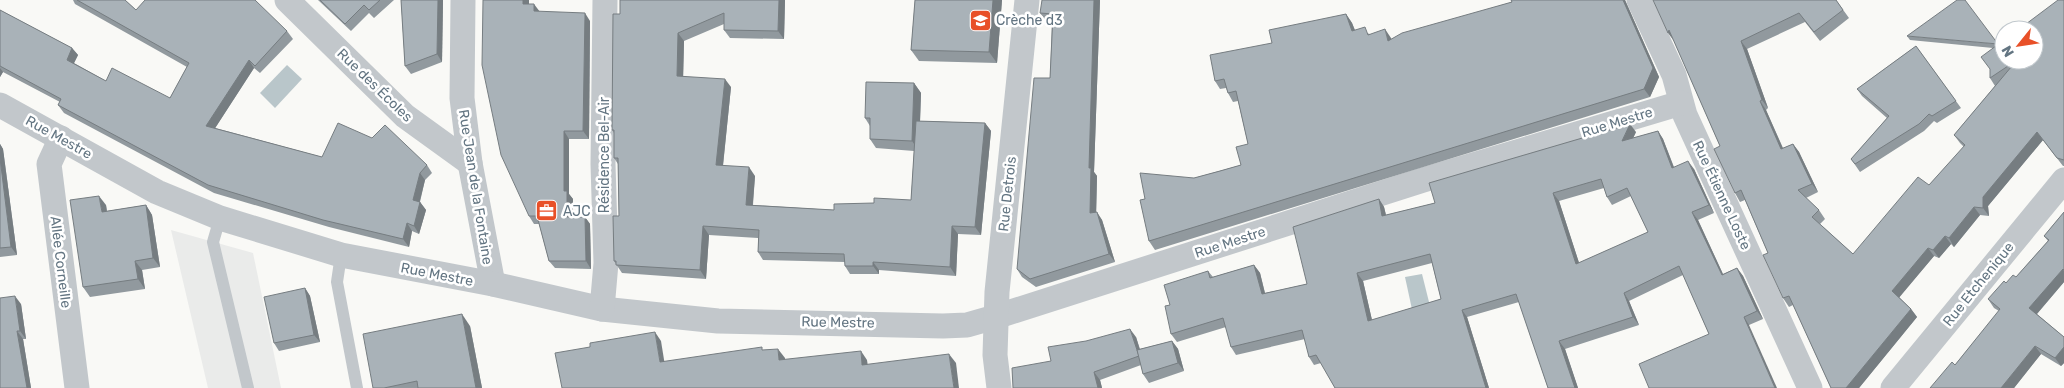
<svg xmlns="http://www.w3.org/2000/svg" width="2064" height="388" font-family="Rubik,sans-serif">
  <rect width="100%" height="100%" fill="#f9f9f6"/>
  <polygon fill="#eaebea" points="171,230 253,253 281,388 208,388"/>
  <g fill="#b9c6ca">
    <polygon points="287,65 302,79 275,108 260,93"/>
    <polygon points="1422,274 1431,310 1413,314 1405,277"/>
  </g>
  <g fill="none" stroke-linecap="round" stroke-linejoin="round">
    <g stroke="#c2c7cb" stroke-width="12">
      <polyline points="220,218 213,242 248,388"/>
      <polyline points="341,255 337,282 357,388"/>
    </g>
    <g stroke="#c2c7cb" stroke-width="25">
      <polyline points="287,0 405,116 470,163"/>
      <polyline points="463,0 462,98 470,163 493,284"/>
      <polyline points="1639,0 1674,75 1685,115 1810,388"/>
      <polyline points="0,105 157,192 220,218 341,255 493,284 602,309 718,321 943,326 967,325 995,317 1423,180 1681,103"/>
      <polyline points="61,138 49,164 77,388"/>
      <polyline points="602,309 606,263 603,164 605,0"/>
      <polyline points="999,388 995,355 997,292 1027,0"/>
      <polyline points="1893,388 2064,180"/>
    </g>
  </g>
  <g fill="#91999e" fill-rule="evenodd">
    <polygon points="73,0 125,0 136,10 287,31 293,39 260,73 254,68 215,128 322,157 427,165 432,173 425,180 420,202 426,210 419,234 412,231 409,247 329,227 214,193 64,113 58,105 60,102 3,72 0,77 0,10 72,48 78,55 74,63 106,81 170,98 187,67 75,4"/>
    <polygon points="318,0 394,0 374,18 369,13 351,31"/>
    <polygon points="401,0 443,0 442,62 411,74 405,66"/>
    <polygon points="483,0 529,0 529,4 540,12 590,21 589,139 569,139 569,194 573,199 573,217 585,217 590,224 591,269 555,268 549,261 539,224 534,224 529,216"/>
    <polygon points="620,0 785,0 784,39 730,38 724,30 724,24 684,41 683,76 731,87 723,166 755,176 753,205 834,210 874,203 911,200 914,151 876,148 870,139 870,126 865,118 914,83 921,93 920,121 985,123 991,131 981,235 958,234 956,276 879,270 879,274 850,274 845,266 845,262 763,260 758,252 758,238 709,235 706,279 622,273 614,261 619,216 618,164 614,158 614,133 612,130 620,14"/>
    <polygon points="915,0 1002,0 997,63 919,61 911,50"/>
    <polygon points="1100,0 1094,172 1097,176 1096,212 1102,220 1115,262 1036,287 1022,277 1017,269 1050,78 1052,22 1046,21 1040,13"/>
    <polygon points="1511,0 1625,0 1659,77 1650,97 1155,250 1149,241 1145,199 1194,178 1241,165 1248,144 1238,101 1233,102 1228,93 1226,88 1220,89 1215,81 1272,43 1346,14 1352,23 1355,30 1370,34 1391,38 1391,39 1512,2"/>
    <polygon points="1836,0 1849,18 1820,41 1805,22 1747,49 1768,108 1766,110 1783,148 1793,144 1799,152 1818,192 1806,198 1819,210 1825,219 1820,224 1853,254 1929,185 1964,147 1960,143 1954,135 1995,86 1990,78 1993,48 1910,40 1907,36 1998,44 2064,0 2064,166 2063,166 2043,140 1988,206 1989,216 1980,215 1954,247 1951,244 1939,258 1934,256 1899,297 1911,309 1917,317 1859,388 1831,388 1793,305 1789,307 1783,298 1768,253 1745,200 1740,202 1735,193 1720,146 1674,41"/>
    <polygon points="1916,46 1961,108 1937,123 1934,121 1924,131 1860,172 1851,159 1887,118 1862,96 1857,89"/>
    <path d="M 1658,131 L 1663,139 L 1674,167 L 1694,169 L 1714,213 L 1698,220 L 1723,274 L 1737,268 L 1743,276 L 1763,319 L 1749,325 L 1709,334 L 1683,275 L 1629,301 L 1639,325 L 1565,349 L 1578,388 L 1548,388 L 1519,302 L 1467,317 L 1489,388 L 1335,388 L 1321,363 L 1314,365 L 1309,357 L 1305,339 L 1236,355 L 1231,347 L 1226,327 L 1177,342 L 1171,334 L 1170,305 L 1208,271 L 1213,277 L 1254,265 L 1260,273 L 1265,293 L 1307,284 L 1379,199 L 1384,207 L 1386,215 L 1435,203 L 1636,132 L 1633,138 ZM 1604,188 L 1607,197 L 1612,205 L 1631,196 L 1648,232 L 1579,263 L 1559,201 ZM 1432,263 L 1441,299 L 1372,320 L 1363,281 Z"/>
    <polygon points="0,144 3,149 17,255 0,257"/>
    <polygon points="106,205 107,211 146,205 152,215 160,267 142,270 145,289 90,297 83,287"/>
    <polygon points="2064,212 2064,282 2037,314 2064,337 2064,363 2061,366 2041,354 2014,388 1930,388 1955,365 1999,311 1994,308 1988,299 2006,283 2016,277 2048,241 2044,236"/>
    <polygon points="305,288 310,296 320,342 279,351 274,343"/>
    <polygon points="21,304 26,339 23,339 31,388 0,388"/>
    <polygon points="470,326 482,388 373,388"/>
    <polygon points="1136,337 1140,349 1172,341 1178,349 1184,371 1149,383 1143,374 1141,365 1100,380 1102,388 1013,388 1051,361"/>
  </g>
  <g fill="#767d81">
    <polygon points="438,0 443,0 442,62 437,54"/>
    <polygon points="523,0 529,0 529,11 523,4"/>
    <polygon points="779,0 785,0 784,39 778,31"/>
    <polygon points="993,0 1002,0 997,63 989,52"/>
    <polygon points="1094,0 1100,0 1094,172 1097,176 1096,221 1090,213 1089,168"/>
    <polygon points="1623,0 1625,0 1659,77 1650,97 1644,89"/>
    <polygon points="534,4 540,12 534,11"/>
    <polygon points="585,13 590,21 589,139 583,131"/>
    <polygon points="1346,14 1352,23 1358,39 1352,31"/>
    <polygon points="1385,29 1391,38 1394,49 1388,41"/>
    <polygon points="1669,30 1674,41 1668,33"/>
    <polygon points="678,33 684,41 683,84 677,76"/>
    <polygon points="1741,41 1747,49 1768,108 1762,100"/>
    <polygon points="72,48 78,55 72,67 67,60"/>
    <polygon points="249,60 254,68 212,133 206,126"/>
    <polygon points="0,68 3,72 0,77"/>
    <polygon points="725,79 731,87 722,174 716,165"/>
    <polygon points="914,83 921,93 919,151 912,141"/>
    <polygon points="1760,101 1766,110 1787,158 1781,149"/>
    <polygon points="985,123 991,131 981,235 975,227"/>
    <polygon points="1630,124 1636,132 1628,149 1622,141"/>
    <polygon points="564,131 569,139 569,194 573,199 573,225 567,217 564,191"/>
    <polygon points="1658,131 1663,139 1677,176 1672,168"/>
    <polygon points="2037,132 2043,140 1988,206 1989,216 1983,208 1983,197"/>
    <polygon points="0,144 3,149 17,255 11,247 0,158"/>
    <polygon points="1793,144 1799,152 1818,192 1812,184"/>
    <polygon points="1688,161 1694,169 1714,213 1709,205"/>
    <polygon points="749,167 755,176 752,213 746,205"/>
    <polygon points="420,173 425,180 418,208 413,200"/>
    <polygon points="1553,193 1559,201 1582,272 1576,264"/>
    <polygon points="99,196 106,205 108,222 102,212"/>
    <polygon points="1379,199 1384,207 1388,224 1382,216"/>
    <polygon points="420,202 426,210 419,234 414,226"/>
    <polygon points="146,205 152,215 160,267 153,258"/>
    <polygon points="1974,207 1980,215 1954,247 1949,238"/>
    <polygon points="1097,212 1102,220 1115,262 1109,254"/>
    <polygon points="1692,212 1698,220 1727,283 1722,275"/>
    <polygon points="585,217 590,224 591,269 586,261"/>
    <polygon points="407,223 412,231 409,247 403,239"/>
    <polygon points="703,226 709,235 706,279 700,270"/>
    <polygon points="952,226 958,234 956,276 950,267"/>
    <polygon points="1945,236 1951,244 1939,258 1933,250"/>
    <polygon points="1928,248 1934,256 1898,299 1892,291"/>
    <polygon points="135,261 142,270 145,289 138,279"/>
    <polygon points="873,262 879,270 879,274 873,266"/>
    <polygon points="1254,265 1260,273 1267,302 1262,294"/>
    <polygon points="1737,268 1743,276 1763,319 1757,311"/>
    <polygon points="2063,269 2064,271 2064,282 2035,316 2029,308"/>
    <polygon points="1357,273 1363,281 1374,329 1368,321"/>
    <polygon points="305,288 310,296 320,342 314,335"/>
    <polygon points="1624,293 1629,301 1639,325 1633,317"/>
    <polygon points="15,296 21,304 26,339 20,331"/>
    <polygon points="1911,309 1917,317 1859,388 1846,388"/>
    <polygon points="1462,310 1467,317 1489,388 1486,388"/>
    <polygon points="462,314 470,326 482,388 476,388"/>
    <polygon points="1744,317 1749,325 1777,388 1775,388"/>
    <polygon points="1130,329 1136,337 1144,364 1139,356"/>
    <polygon points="17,331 23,339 31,388 27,388"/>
    <polygon points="655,332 661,341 666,372 660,362"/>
    <polygon points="1172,341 1178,349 1184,371 1178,363"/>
    <polygon points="1559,341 1565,349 1578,388 1575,388"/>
    <polygon points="2035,346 2041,354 2014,388 2001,388"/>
    <polygon points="2064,347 2064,363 2061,366 2055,358"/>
    <polygon points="778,349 785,358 786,369 779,360"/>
    <polygon points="861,351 867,360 869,374 862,365"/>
    <polygon points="949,354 956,363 959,388 954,388"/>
    <polygon points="1094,372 1100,380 1102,388 1098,388"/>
  </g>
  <g fill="#a9b2b8" stroke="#767d81" fill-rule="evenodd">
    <polygon points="77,0 125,0 136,10 145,0 255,0 287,31 255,66 249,60 206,126 322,157 338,123 372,138 385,125 427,165 420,173 413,200 420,202 414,226 407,223 403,239 323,220 208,185 58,105 61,99 0,66 0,10 72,48 67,60 106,81 112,68 170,98 189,63"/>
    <polygon points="320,0 380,0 369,10 364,5 345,24"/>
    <polygon points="401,0 438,0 437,54 405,66"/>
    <polygon points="483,0 523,0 523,4 534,4 534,11 585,13 583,131 564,131 564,191 567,191 567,217 585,217 586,261 549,261 537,216 529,216 501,155 482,65"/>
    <polygon points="620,0 779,0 778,31 724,30 724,13 678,33 677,76 725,79 716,165 749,167 746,205 834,210 834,204 874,203 874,198 911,200 916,121 985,123 975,227 952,226 950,267 873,262 873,266 845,266 844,254 758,252 759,230 703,226 700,270 616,265 616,261 614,261 613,216 619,216 618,158 614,158 614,130 612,130 613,14 620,14"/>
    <polygon points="915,0 993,0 989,52 911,50"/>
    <polygon points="1042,0 1094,0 1089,168 1091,168 1090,213 1097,212 1109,254 1030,279 1017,269 1034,78 1050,78 1053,14 1040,13"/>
    <polygon points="1511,0 1623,0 1653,68 1644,89 1149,241 1140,200 1145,199 1140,173 1194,178 1220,171 1241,165 1236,147 1248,144 1236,91 1228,93 1224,79 1215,81 1210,55 1272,43 1269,30 1346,14 1352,31 1365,27 1368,35 1385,29 1388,41 1402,33 1512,2"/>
    <polygon points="1653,0 1836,0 1843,10 1814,32 1799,13 1741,41 1762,100 1760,101 1781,149 1793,144 1812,184 1798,190 1819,210 1812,217 1853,254 1918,177 1929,185 1965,145 1954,135 2017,60 1990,78 1990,69 1981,57 2004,40 2004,60 2034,60 2034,30 2018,30 2058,0 2064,0 2064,160 2057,158 2037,132 1983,197 1983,208 1974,207 1949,238 1945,236 1933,250 1928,248 1892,291 1911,309 1846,388 1831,388 1789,296 1783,298 1763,255 1768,253 1741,190 1735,193 1714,149 1720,146 1669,30 1668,33"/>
    <polygon points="1957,0 1965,0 1998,44 1907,36"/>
    <polygon points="1916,46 1956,101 1932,116 1929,114 1919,124 1855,164 1851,159 1889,116 1857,89"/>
    <polygon points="866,82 914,83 912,141 870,139 870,118 865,118"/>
    <path d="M 1630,124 L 1622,141 L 1658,131 L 1672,168 L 1688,161 L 1709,205 L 1692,212 L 1722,275 L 1737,268 L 1757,311 L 1744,317 L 1775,388 L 1649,388 L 1639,364 L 1709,334 L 1679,266 L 1624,293 L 1633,317 L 1559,341 L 1575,388 L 1548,388 L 1516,294 L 1462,310 L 1486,388 L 1335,388 L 1316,355 L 1309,357 L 1302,330 L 1231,347 L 1223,318 L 1171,334 L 1165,306 L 1170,305 L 1164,285 L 1208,271 L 1210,278 L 1254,265 L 1262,294 L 1307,284 L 1293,227 L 1379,199 L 1382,216 L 1435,203 L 1429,183 ZM 1601,179 L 1607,197 L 1627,188 L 1648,232 L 1576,264 L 1553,193 ZM 1430,254 L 1441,299 L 1368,321 L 1357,273 Z"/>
    <polygon points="0,158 11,247 0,248"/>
    <polygon points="99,196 102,212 146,205 153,258 135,261 138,279 83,287 70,200"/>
    <polygon points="2064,212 2064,270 2063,269 2029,308 2064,337 2064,347 2055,358 2035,346 2001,388 1930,388 1952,362 1955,365 2000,309 1988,299 2004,281 2006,283 2013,275 2016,277 2049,240 2044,236"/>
    <polygon points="305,288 314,335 274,343 264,297"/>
    <polygon points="15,296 20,331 17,331 27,388 0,388 0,298"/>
    <polygon points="462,314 476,388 418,388 417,381 384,388 373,388 363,334"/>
    <polygon points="1130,329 1139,356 1094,372 1098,388 1013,388 1012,368 1051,361 1048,347 1086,341"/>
    <polygon points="655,332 660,362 762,347 762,350 778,349 779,360 861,351 862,365 949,354 954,388 562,388 555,353 590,347 590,343"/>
    <polygon points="1172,341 1178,363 1143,374 1137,350"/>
  </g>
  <defs>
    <symbol id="school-square" viewBox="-11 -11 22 22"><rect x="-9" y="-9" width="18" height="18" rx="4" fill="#e85028" stroke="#fff"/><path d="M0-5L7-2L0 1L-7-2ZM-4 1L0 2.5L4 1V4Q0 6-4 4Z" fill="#fff"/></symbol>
    <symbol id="office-square" viewBox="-11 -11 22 22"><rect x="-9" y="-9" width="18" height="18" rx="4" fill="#e85028" stroke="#fff"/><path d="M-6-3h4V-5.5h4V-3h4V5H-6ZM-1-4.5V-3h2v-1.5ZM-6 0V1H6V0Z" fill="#fff"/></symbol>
  </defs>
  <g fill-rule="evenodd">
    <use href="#school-square" x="968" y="8" width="25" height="25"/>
    <use href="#office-square" x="534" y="198" width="25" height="25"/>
  </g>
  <g text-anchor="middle" stroke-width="5" stroke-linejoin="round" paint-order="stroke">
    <g font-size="14" fill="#637582" stroke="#fff" text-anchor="start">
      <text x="996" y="25">Crèche d3</text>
      <text x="563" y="216">AJC</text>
    </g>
    <g font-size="14" fill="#637582" stroke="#fff">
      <text transform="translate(375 85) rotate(44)" y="5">Rue des Écoles</text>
      <text transform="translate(1617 122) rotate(-17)" y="5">Rue Mestre</text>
      <text transform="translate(59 137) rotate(29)" y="5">Rue Mestre</text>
      <text transform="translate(604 155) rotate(-90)" y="5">Résidence Bel-Air</text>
      <text transform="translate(476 187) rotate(81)" y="5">Rue Jean de la Fontaine</text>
      <text transform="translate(1007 194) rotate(-84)" y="5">Rue Detrois</text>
      <text transform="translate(1722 195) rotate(65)" y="5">Rue Étienne Loste</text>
      <text transform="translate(1230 242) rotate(-18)" y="5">Rue Mestre</text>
      <text transform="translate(61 262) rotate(83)" y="5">Allée Corneille</text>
      <text transform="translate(437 274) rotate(11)" y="5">Rue Mestre</text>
      <text transform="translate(1978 284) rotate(-51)" y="5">Rue Etchenique</text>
      <text transform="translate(838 322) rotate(1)" y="5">Rue Mestre</text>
    </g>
  </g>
  <g transform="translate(2019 45) rotate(240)"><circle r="24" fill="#ffffff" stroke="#c1c8cd"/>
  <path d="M0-4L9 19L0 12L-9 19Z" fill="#e85028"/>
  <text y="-8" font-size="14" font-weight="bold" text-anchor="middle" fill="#637582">N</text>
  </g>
</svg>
